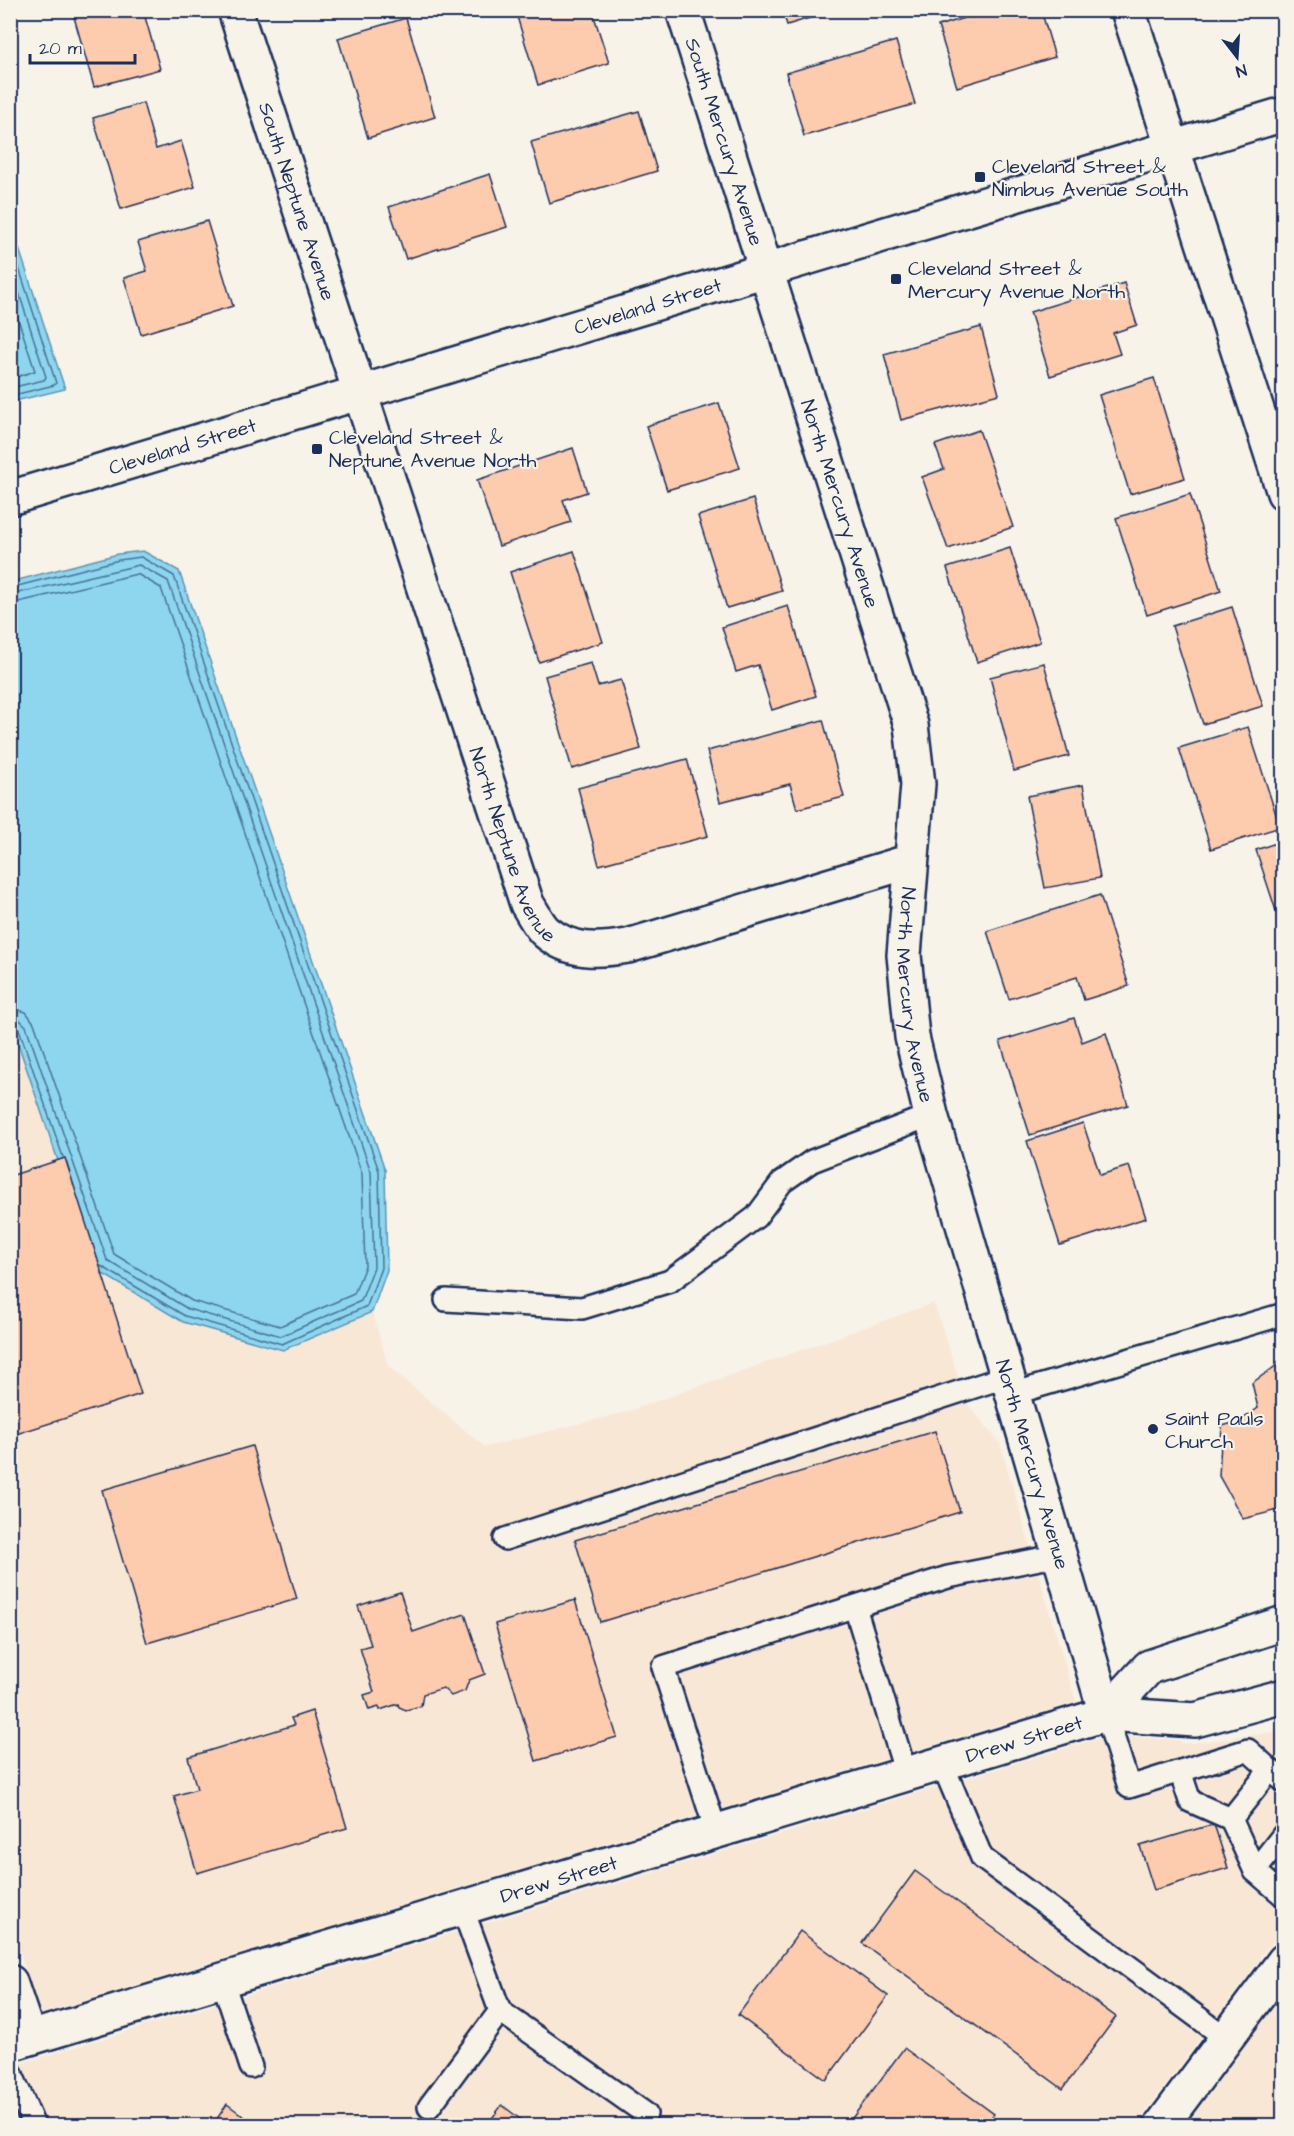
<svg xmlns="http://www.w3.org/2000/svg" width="1294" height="2136" font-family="'Architects Daughter',sans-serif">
  <rect width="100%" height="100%" fill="#f7f3e8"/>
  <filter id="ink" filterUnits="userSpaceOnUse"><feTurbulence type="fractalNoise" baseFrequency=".0167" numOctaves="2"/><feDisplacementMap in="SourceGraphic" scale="12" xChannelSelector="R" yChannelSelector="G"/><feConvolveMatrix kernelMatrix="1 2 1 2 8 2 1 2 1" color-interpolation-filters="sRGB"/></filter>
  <g filter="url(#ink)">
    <g fill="#f9e7d6">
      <polygon points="10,1023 95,1269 283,1350 372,1312 389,1367 485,1447 626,1412 934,1303 967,1403 1000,1443 1076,1702 40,2014 10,1923"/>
      <polygon points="1283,1731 1283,1920 1271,1945 1260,1956 1261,1958 1136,2125 11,2126 11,2066 1102,1737 1107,1743 1114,1735 1179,1740 1183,1744"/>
      <polygon points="1283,1994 1283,2125 1186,2125"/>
    </g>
    <g fill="#8dd6ee" stroke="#5f93b4" stroke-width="1.5">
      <polygon points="10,221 65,389 11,402 10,402"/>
      <polygon points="143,551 179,571 385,1170 387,1270 372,1312 283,1350 183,1322 95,1269 11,1023 10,582 118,554"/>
    </g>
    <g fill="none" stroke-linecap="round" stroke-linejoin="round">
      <g stroke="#497298" stroke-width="1.5">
        <polyline points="10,240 56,383 54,385 10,396"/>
        <polyline points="10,265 46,377 44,380 10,388"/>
        <polyline points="10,294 35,371 10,379"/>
        <polyline points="10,588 119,560 141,557 174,576 379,1171 381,1268 367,1306 282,1344 185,1316 101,1266"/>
        <polyline points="10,595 139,565 168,581 371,1172 374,1267 361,1301 281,1336 188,1309 107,1260 26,1026 19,1019 10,1017"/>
        <polyline points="10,604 137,574 161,588 362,1174 365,1266 354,1294 280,1326 192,1301 114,1254 34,1023 26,1012 10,1008"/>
        <polyline points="10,1024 19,1029 63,1157"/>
      </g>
    </g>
    <g fill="#fdcbad" stroke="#1b2f5e" stroke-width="1.5">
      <polygon points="72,10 143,10 160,69 94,87"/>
      <polygon points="515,10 592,10 609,63 538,85"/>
      <polygon points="782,10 836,10 787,25"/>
      <polygon points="990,10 1041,10 1055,57 957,87 938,26"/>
      <polygon points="406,18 435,117 368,138 338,38"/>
      <polygon points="896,41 915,104 804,136 786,73"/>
      <polygon points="143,103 156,149 181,141 195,187 121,209 93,118"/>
      <polygon points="639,111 657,171 549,203 531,142"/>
      <polygon points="490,174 507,227 406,259 389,207"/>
      <polygon points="207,221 233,306 141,334 124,278 147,271 138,242"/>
      <polygon points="1124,283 1137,325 1113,333 1120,354 1050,376 1030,312"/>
      <polygon points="981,327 999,394 901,420 884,354"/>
      <polygon points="1154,378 1185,478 1130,494 1099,395"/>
      <polygon points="719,403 740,468 667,490 646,426"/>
      <polygon points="979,430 1013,527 948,549 922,477 944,469 935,445"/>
      <polygon points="573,448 587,492 563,500 571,522 499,546 477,480"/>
      <polygon points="1190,494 1221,591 1147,615 1116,518"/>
      <polygon points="753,499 782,591 727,608 698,516"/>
      <polygon points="1010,548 1040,642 977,662 947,568"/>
      <polygon points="574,551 603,642 539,662 510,572"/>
      <polygon points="788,606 816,696 772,710 758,665 736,672 722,627"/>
      <polygon points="1232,607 1263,706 1203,724 1172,626"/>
      <polygon points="591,663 598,686 621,680 641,749 572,769 545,676"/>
      <polygon points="1044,663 1069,756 1014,771 990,677"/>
      <polygon points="823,720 844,797 797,809 790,784 720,802 707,751"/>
      <polygon points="1248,727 1280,827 1211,849 1179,748"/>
      <polygon points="687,759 708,836 599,865 578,788"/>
      <polygon points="1083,785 1100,878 1045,888 1027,796"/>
      <polygon points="1284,840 1284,935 1256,850"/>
      <polygon points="1100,895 1129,986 1084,1000 1077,977 1009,999 987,931"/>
      <polygon points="1074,1018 1082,1042 1106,1033 1128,1105 1030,1135 1000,1041"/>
      <polygon points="1083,1123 1100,1175 1129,1166 1146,1218 1060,1245 1027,1141"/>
      <polygon points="65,1158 141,1394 10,1436 10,1176"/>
      <polygon points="1284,1360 1284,1517 1278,1510 1243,1519 1219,1476 1222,1426 1240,1421 1258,1408 1252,1383"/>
      <polygon points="935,1431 960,1512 600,1622 575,1540"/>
      <polygon points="252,1446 297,1599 147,1643 102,1490"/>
      <polygon points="400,1592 413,1632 465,1614 485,1674 469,1680 465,1691 451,1696 443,1688 423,1694 421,1706 406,1710 399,1707 398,1704 380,1710 379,1707 369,1710 364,1695 374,1692 360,1648 371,1645 358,1606"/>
      <polygon points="575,1600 617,1737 536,1761 495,1624"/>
      <polygon points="312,1711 347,1828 197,1873 174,1796 197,1789 188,1757 294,1725 291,1718"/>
      <polygon points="1214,1824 1228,1868 1154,1890 1140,1846"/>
      <polygon points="915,1871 1116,2017 1063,2089 862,1943"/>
      <polygon points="800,1931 888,1996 826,2080 738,2015"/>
      <polygon points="904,2048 994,2114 985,2126 847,2125"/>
      <polygon points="227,2104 257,2126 212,2126"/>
      <polygon points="502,2105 529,2126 486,2126"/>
    </g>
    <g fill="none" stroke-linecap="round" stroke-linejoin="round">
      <defs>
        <g id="service">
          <polyline points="446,1300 582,1308 670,1281 756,1217 782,1182 812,1161 931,1115"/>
          <polyline points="1012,1394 1284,1314"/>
          <polyline points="505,1539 1008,1376"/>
          <polyline points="855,1607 906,1774"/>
          <polyline points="1106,1714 1129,1787 1248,1750 1270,1770"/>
          <polyline points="942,1763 982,1858 1226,2038"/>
          <polyline points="1180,1771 1190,1801 1231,1819 1255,1871 1284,1896"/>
          <polyline points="1231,1819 1270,1770 1284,1781"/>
          <polyline points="716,1831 663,1667 948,1577 1060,1555"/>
          <polyline points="1255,1871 1284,1834"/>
          <polyline points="462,1907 500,2011 646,2114"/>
          <polyline points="222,1979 251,2067"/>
          <polyline points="10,2070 34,2126"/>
          <polyline points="429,2107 500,2011"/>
        </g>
        <g id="minor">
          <path id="s1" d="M 235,10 L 527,904 C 533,913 539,926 546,932 C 571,953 599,951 628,946 L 911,861"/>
          <path id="s2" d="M 683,10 L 911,725 L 918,784 L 904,955 L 912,1037 L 931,1115 L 1106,1714"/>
          <polyline points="1128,10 1284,493"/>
          <polyline points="10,1982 29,2038"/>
        </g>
        <g id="tertiary">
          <path id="s3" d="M 10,498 L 1284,114"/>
        </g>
        <g id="secondary">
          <polyline points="1106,1714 1149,1667 1284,1623"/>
          <path id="s4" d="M 10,2044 L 1106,1714 L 1195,1720 L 1284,1696"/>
          <polyline points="1161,2126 1284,1961"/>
        </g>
      </defs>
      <use href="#service" stroke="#1b2f5e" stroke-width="26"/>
      <use href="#minor" stroke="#1b2f5e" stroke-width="38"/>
      <use href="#tertiary" stroke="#1b2f5e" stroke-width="38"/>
      <use href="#secondary" stroke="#1b2f5e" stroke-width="38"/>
      <use href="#service" stroke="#f7f3e8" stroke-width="21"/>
      <use href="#minor" stroke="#f7f3e8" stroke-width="33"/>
      <use href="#tertiary" stroke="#f7f3e8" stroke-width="33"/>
      <use href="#secondary" stroke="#f7f3e8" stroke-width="33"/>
    </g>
  </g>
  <g fill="#1b2f5e" stroke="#f7f3e8" stroke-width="2">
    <rect x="974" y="171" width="12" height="12" rx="3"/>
    <rect x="890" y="273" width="12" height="12" rx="3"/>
    <rect x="311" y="443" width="12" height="12" rx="3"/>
    <circle cx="1153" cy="1429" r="6"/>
  </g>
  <g text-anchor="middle" stroke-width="4.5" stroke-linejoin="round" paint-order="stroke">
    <g font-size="20" fill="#1b2f5e" stroke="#f7f3e8">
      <text dy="7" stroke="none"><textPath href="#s2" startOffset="138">South Mercury Avenue</textPath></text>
      <text dy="7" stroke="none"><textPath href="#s1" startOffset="201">South Neptune Avenue</textPath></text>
      <text dy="7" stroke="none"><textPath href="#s3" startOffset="666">Cleveland Street</textPath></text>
      <text dy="7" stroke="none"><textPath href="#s3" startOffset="180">Cleveland Street</textPath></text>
      <text dy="7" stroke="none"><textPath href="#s2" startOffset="518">North Mercury Avenue</textPath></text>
      <text dy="7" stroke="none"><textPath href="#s1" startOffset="880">North Neptune Avenue</textPath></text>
      <text dy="7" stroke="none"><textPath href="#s2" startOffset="1022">North Mercury Avenue</textPath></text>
      <text dy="7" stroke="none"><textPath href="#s2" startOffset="1508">North Mercury Avenue</textPath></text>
      <text dy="7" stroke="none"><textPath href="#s4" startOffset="1059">Drew Street</textPath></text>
      <text dy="7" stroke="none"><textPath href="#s4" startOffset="573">Drew Street</textPath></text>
    </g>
    <g font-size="20" fill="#1b2f5e" stroke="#f7f3e8" text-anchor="start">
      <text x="992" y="173">Cleveland Street &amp;<tspan x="992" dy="23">Nimbus Avenue South</tspan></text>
      <text x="908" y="275">Cleveland Street &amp;<tspan x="908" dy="23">Mercury Avenue North</tspan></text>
      <text x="329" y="444">Cleveland Street &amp;<tspan x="329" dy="23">Neptune Avenue North</tspan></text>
      <text x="1165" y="1425">Saint Pauls<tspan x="1165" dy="23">Church</tspan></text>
    </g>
  </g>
  <rect width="1294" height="2136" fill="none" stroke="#f7f3e8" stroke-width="36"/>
  <rect x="18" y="18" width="1258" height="2100" fill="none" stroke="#1b2f5e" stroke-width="2" filter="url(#ink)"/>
  <g transform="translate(1237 57) rotate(163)" stroke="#f7f3e8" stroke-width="4.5" paint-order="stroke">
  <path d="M0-4.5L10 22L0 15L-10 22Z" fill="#1b2f5e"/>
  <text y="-9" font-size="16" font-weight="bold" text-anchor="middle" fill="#1b2f5e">N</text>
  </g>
  <path d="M30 54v9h105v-9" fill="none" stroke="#1b2f5e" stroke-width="3"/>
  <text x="39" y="54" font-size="18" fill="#1b2f5e" stroke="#f7f3e8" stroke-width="4.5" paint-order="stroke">20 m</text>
</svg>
